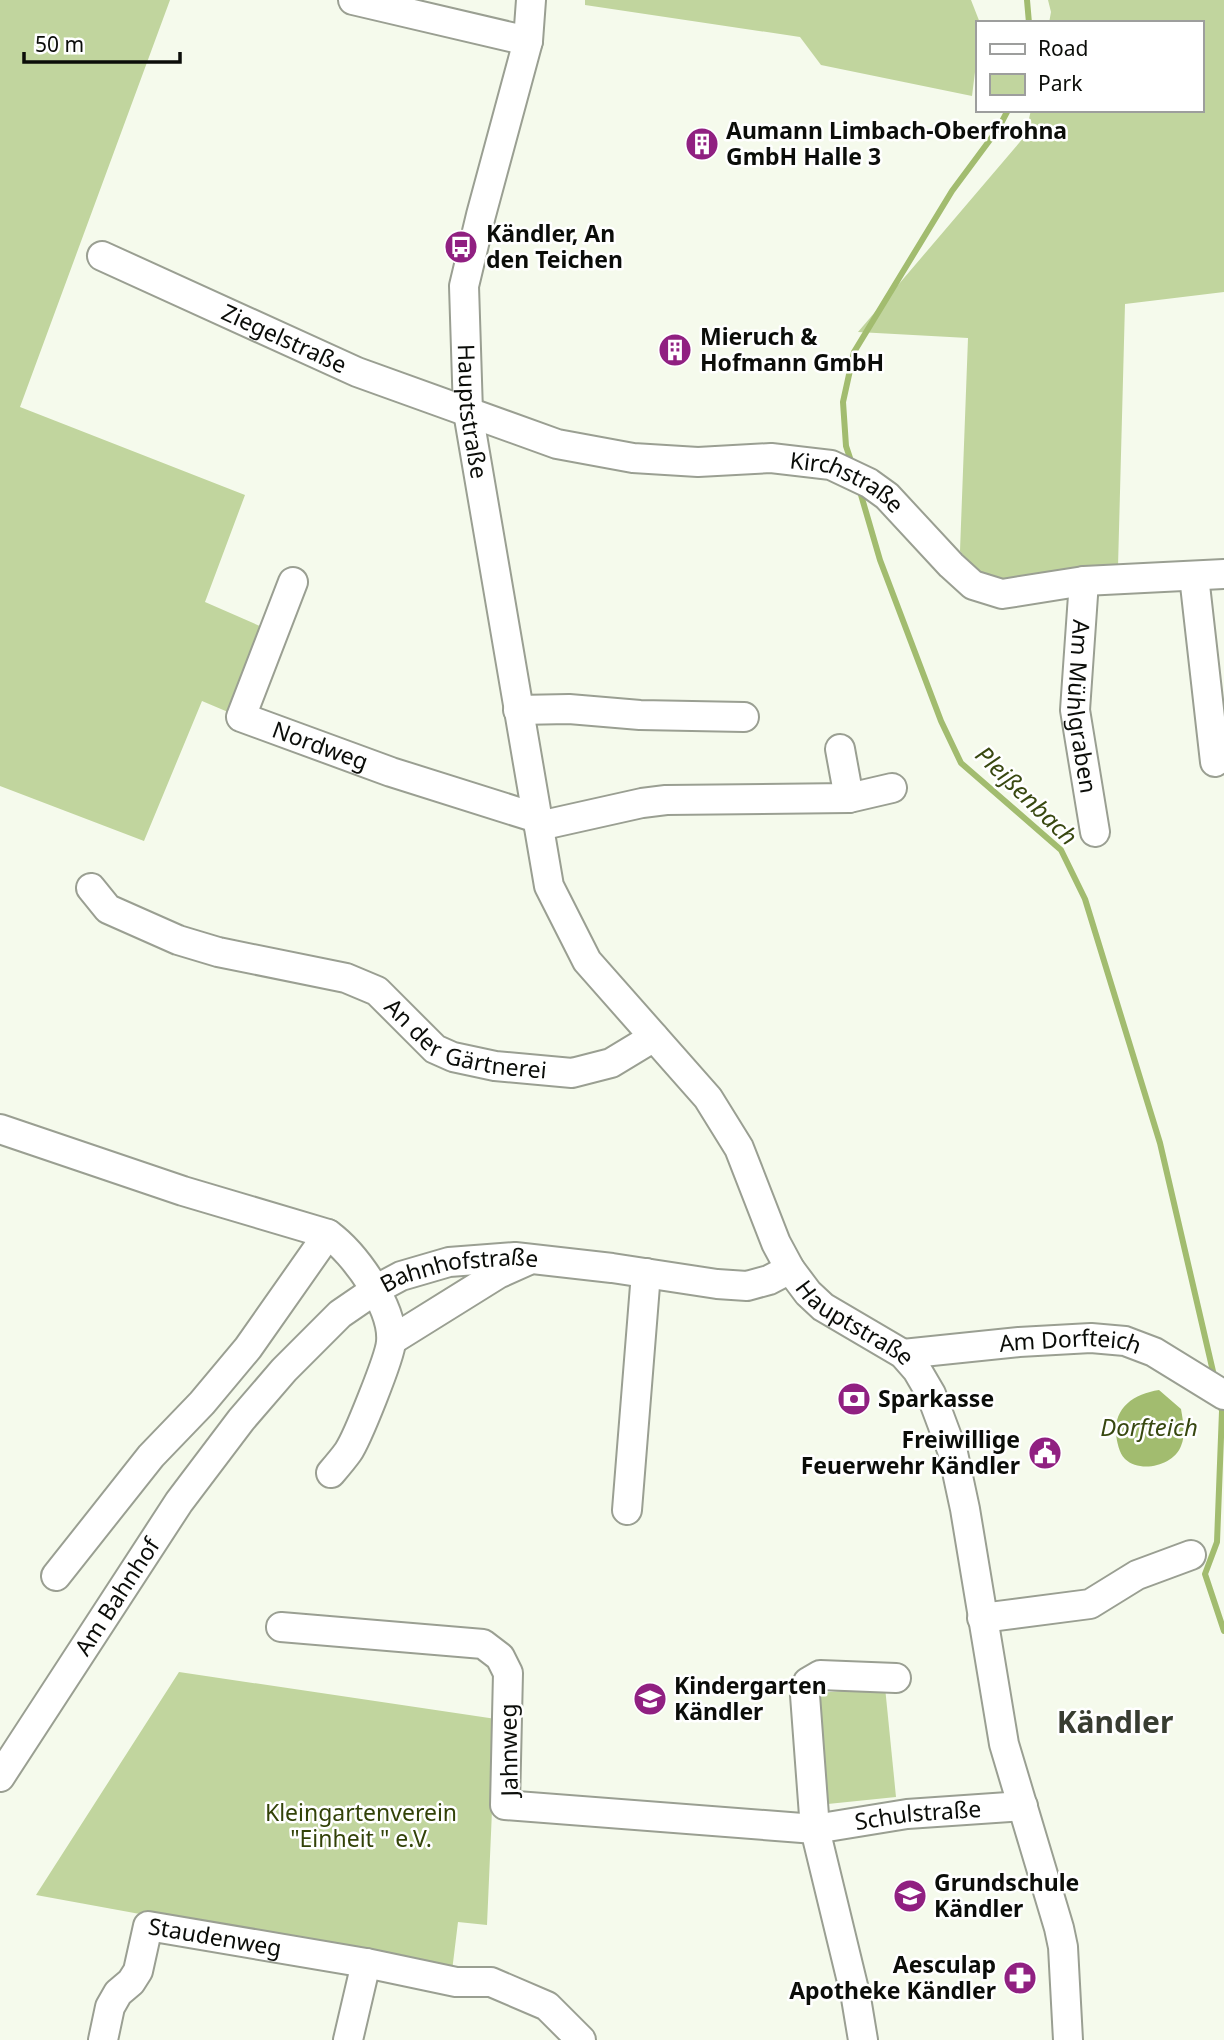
<svg xmlns="http://www.w3.org/2000/svg" width="1224" height="2040" font-family="'Noto Sans',sans-serif">
  <rect width="100%" height="100%" fill="#f5faec"/>
  <g fill="#c1d59e">
    <polygon points="0,0 170,0 20,407 245,495 205,602 262,627 228,712 202,701 144,841 0,786"/>
    <polygon points="585,0 971,0 980,23 977,23 977,56 972,96 821,65 800,37 585,5"/>
    <polygon points="1048,0 1224,0 1224,292 1125,304 1118,567 1008,587 972,566 960,551 968,338 858,332 1025,136 1031,110 1201,110 1201,23 1049,23 1051,12"/>
    <polygon points="179,1672 496,1719 487,1925 458,1922 452,1971 36,1895"/>
    <polygon points="885,1687 896,1797 818,1805 809,1694"/>
  </g>
  <path fill="#a2bc6f" d="M 1159,1390 L 1181,1409 C 1183,1421 1186,1435 1181,1446 C 1174,1465 1141,1474 1125,1459 C 1119,1453 1117,1442 1116,1434 C 1114,1407 1134,1394 1159,1390 Z"/>
  <g fill="none" stroke-linecap="round" stroke-linejoin="round">
    <g stroke="#a2bc6f" stroke-width="6">
      <polyline points="1027,0 1029,23"/>
      <polyline points="852,464 846,446 843,402 854,352 952,191 998,129 1008,110"/>
      <polyline points="859,488 880,560 941,721 961,763 1061,850 1085,899 1160,1143 1215,1380"/>
      <polyline points="1219,1401 1222,1411 1217,1542 1205,1574 1224,1631"/>
    </g>
    <defs>
      <g id="minor">
        <polyline points="353,0 528,41"/>
        <path id="s1" d="M 531,0 L 528,41 L 481,215 L 464,286 L 468,412 L 549,886 L 587,961 L 708,1098 L 739,1148 L 776,1243 L 790,1269 L 808,1293 L 823,1307 L 903,1354 L 917,1370 L 931,1394 L 953,1453 L 965,1509 L 1004,1744 L 1059,1928 L 1063,1947 L 1068,2040"/>
        <path id="s2" d="M 102,256 L 357,372 L 557,444 L 633,458 L 698,462 L 771,458 L 831,465 L 869,483 L 887,496 L 951,565 L 973,585 L 1002,594 L 1084,581 L 1224,574"/>
        <polyline points="1194,576 1215,762"/>
        <path id="s3" d="M 1084,581 L 1075,710 L 1095,832"/>
        <path id="s4" d="M 293,582 L 241,717 L 391,772 L 537,818"/>
        <polyline points="518,710 569,709 640,715 744,717"/>
        <polyline points="840,749 849,798"/>
        <polyline points="539,826 642,803 666,800 849,798 892,788"/>
        <path id="s5" d="M 91,888 L 108,909 L 178,940 L 218,952 L 346,978 L 377,991 L 435,1049 L 453,1057 L 495,1066 L 572,1073 L 611,1063 L 654,1037"/>
        <path d="M 0,1129 L 183,1191 L 328,1234 C 354,1253 394,1307 391,1342 C 390,1357 357,1439 348,1452 C 343,1459 337,1466 331,1473"/>
        <polyline points="392,1340 498,1274 527,1261"/>
        <path id="s6" d="M 903,1354 L 1019,1342 L 1091,1338 L 1125,1341 L 1154,1352 L 1224,1395"/>
        <polyline points="627,1510 646,1273"/>
        <polyline points="56,1576 151,1456 202,1403 248,1348 328,1234"/>
        <polyline points="982,1618 1090,1604 1137,1575 1191,1555"/>
        <path id="s7" d="M 281,1627 L 483,1644 L 500,1657 L 508,1673 L 505,1805 L 815,1829 L 907,1814 L 1023,1806"/>
        <path id="s8" d="M 0,1777 L 179,1502 L 241,1420 L 284,1370 L 340,1314 L 375,1290 L 401,1276 L 449,1262 L 515,1257 L 612,1268 L 717,1284 L 747,1286 L 769,1280 L 790,1269"/>
        <path id="s9" d="M 103,2040 L 110,2007 L 118,1993 L 131,1982 L 138,1971 L 148,1926 L 366,1963 L 456,1982 L 491,1982 L 547,2006 L 581,2040"/>
        <polyline points="348,2040 366,1963"/>
        <polyline points="863,2040 856,1998 815,1829 805,1695 808,1682 820,1675 896,1678"/>
      </g>
    </defs>
    <use href="#minor" stroke="#9a9f92" stroke-width="32"/>
    <use href="#minor" stroke="#fff" stroke-width="28"/>
  </g>
  <defs>
    <symbol id="building-disc" viewBox="-11 -11 22 22"><circle r="9.5" fill="#902081" stroke="#fff"/><path d="M-4-6H4V6H1V3H-1V6H-4ZM-2.5-4.3h1.7v1.8h-1.7ZM.8-4.3h1.7v1.8H.8ZM-2.5-1h1.7V.8h-1.7ZM.8-1h1.7V.8H.8Z" fill="#fff"/></symbol>
    <symbol id="bus-disc" viewBox="-11 -11 22 22"><circle r="9.5" fill="#902081" stroke="#fff"/><path d="M-5-6H5V4H4V6H2V4H-2V6H-4V4H-5ZM-3.5-4V0h7V-4ZM-3.5 1.2v1.5H-2V1.2ZM2 1.2v1.5H3.5V1.2Z" fill="#fff"/></symbol>
    <symbol id="bank-disc" viewBox="-11 -11 22 22"><circle r="9.5" fill="#902081" stroke="#fff"/><path d="M-6-4H6V4H-6ZM0-2.3a2.3 2.3 0 1 0 0 4.6a2.3 2.3 0 1 0 0-4.6Z" fill="#fff"/></symbol>
    <symbol id="civic-disc" viewBox="-11 -11 22 22"><circle r="9.5" fill="#902081" stroke="#fff"/><path d="M-.6-6.5H3V-4.5H.6V-3L4-1V1h2V6H-6V1h2V-1L-.6-3ZM-1.2 2.5V6h2.4V2.5Z" fill="#fff"/></symbol>
    <symbol id="school-disc" viewBox="-11 -11 22 22"><circle r="9.5" fill="#902081" stroke="#fff"/><path d="M0-5L7-2L0 1L-7-2ZM-4 1L0 2.5L4 1V4Q0 6-4 4Z" fill="#fff"/></symbol>
    <symbol id="pharmacy-disc" viewBox="-11 -11 22 22"><circle r="9.5" fill="#902081" stroke="#fff"/><path d="M-2-6h4v4h4v4h-4v4h-4v-4h-4v-4h4Z" fill="#fff"/></symbol>
  </defs>
  <g fill-rule="evenodd">
    <use href="#building-disc" x="683" y="125" width="38" height="38"/>
    <use href="#bus-disc" x="442" y="228" width="38" height="38"/>
    <use href="#building-disc" x="656" y="331" width="38" height="38"/>
    <use href="#bank-disc" x="835" y="1380" width="38" height="38"/>
    <use href="#civic-disc" x="1026" y="1434" width="38" height="38"/>
    <use href="#school-disc" x="631" y="1680" width="38" height="38"/>
    <use href="#school-disc" x="891" y="1877" width="38" height="38"/>
    <use href="#pharmacy-disc" x="1001" y="1959" width="38" height="38"/>
  </g>
  <g text-anchor="middle" stroke-width="5" stroke-linejoin="round" paint-order="stroke">
    <g font-size="23" font-weight="bold" fill="#0b0d09" stroke="#fff" text-anchor="start">
      <text x="726" y="139">Aumann Limbach-Oberfrohna<tspan x="726" dy="26">GmbH Halle 3</tspan></text>
      <text x="486" y="242">Kändler, An<tspan x="486" dy="26">den Teichen</tspan></text>
      <text x="700" y="345">Mieruch &amp;<tspan x="700" dy="26">Hofmann GmbH</tspan></text>
      <text x="878" y="1407">Sparkasse</text>
      <text x="1020" y="1448" text-anchor="end">Freiwillige<tspan x="1020" dy="26">Feuerwehr Kändler</tspan></text>
      <text x="674" y="1694">Kindergarten<tspan x="674" dy="26">Kändler</tspan></text>
      <text x="934" y="1891">Grundschule<tspan x="934" dy="26">Kändler</tspan></text>
      <text x="996" y="1973" text-anchor="end">Aesculap<tspan x="996" dy="26">Apotheke Kändler</tspan></text>
    </g>
    <g font-size="23" fill="#0b0d09" stroke="#fff">
      <text dy="8" stroke="none"><textPath href="#s2" startOffset="200">Ziegelstraße</textPath></text>
      <text dy="8" stroke="none"><textPath href="#s1" startOffset="420">Hauptstraße</textPath></text>
      <text dy="8" stroke="none"><textPath href="#s2" startOffset="789">Kirchstraße</textPath></text>
      <text dy="8" stroke="none"><textPath href="#s3" startOffset="126">Am Mühlgraben</textPath></text>
      <text dy="8" stroke="none"><textPath href="#s4" startOffset="229">Nordweg</textPath></text>
      <text dy="8" stroke="none"><textPath href="#s5" startOffset="416">An der Gärtnerei</textPath></text>
      <text dy="8" stroke="none"><textPath href="#s8" startOffset="707">Bahnhofstraße</textPath></text>
      <text dy="8" stroke="none"><textPath href="#s1" startOffset="1444">Hauptstraße</textPath></text>
      <text dy="8" stroke="none"><textPath href="#s6" startOffset="168">Am Dorfteich</textPath></text>
      <text dy="8" stroke="none"><textPath href="#s8" startOffset="215">Am Bahnhof</textPath></text>
      <text transform="translate(509 1750) rotate(-91)" y="8">Jahnweg</text>
      <text dy="8" stroke="none"><textPath href="#s7" startOffset="789">Schulstraße</textPath></text>
      <text dy="8" stroke="none"><textPath href="#s9" startOffset="194">Staudenweg</textPath></text>
    </g>
    <g font-size="23" fill="#324208" stroke="#fff">
      <text x="361" y="1821">Kleingartenverein<tspan x="361" dy="26">"Einheit " e.V.</tspan></text>
    </g>
    <g font-size="24" font-style="italic" fill="#384810" stroke="#fff">
      <text transform="translate(1026 796) rotate(44)" y="8">Pleißenbach</text>
      <text x="1149" y="1436">Dorfteich</text>
    </g>
    <g font-size="30" font-weight="bold" fill="#383d31" stroke="#fff">
      <text x="1115" y="1733">Kändler</text>
    </g>
  </g>
  <rect x="976" y="21" width="228" height="91" fill="#ffffff" stroke="#9d9e9d" stroke-width="2"/>
  <rect x="990" y="44" width="35" height="10" fill="#ffffff" stroke="#9d9e9d" stroke-width="2"/>
  <text x="1038" y="56" font-size="21" fill="#0b0d09">Road</text>
  <rect x="990" y="74" width="35" height="21" fill="#c1d59e" stroke="#9d9e9d" stroke-width="2"/>
  <text x="1038" y="91" font-size="21" fill="#0b0d09">Park</text>
  <path d="M24 52v10h156v-10" fill="none" stroke="#0b0d09" stroke-width="3.5"/>
  <text x="35" y="52" font-size="21" fill="#0b0d09" stroke="#ffffff" stroke-width="5" paint-order="stroke">50 m</text>
</svg>
